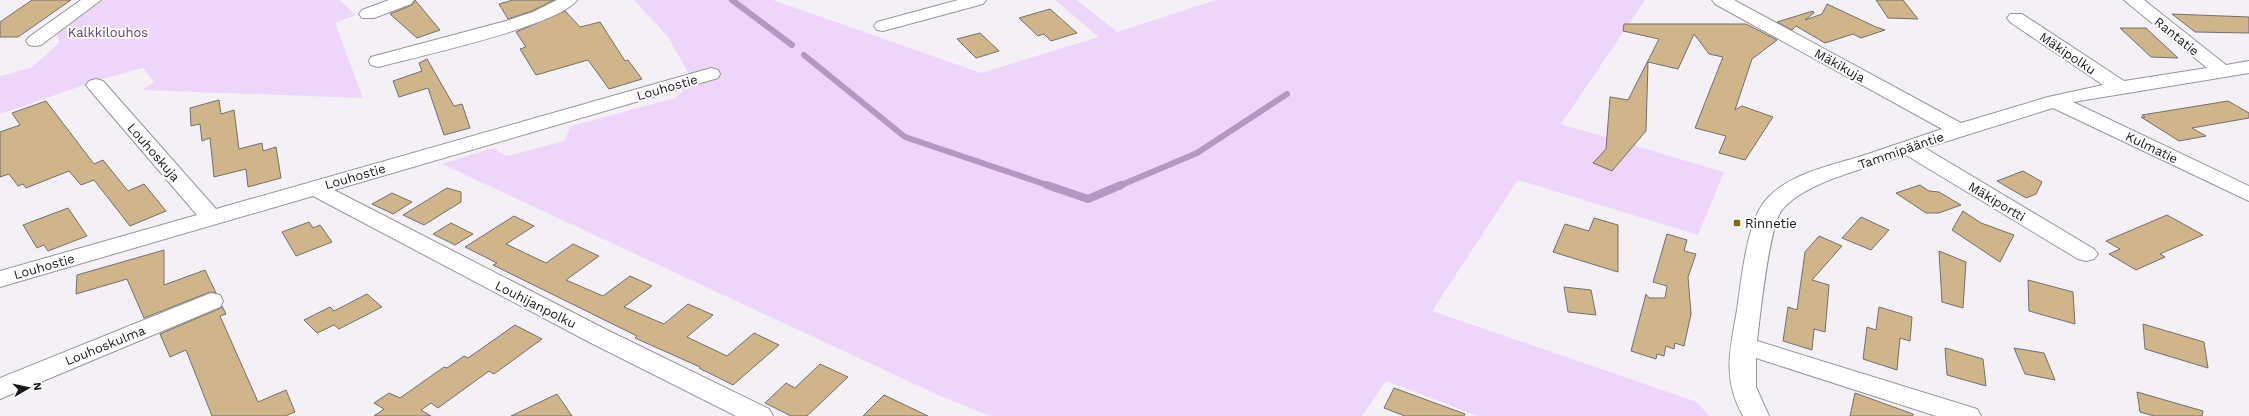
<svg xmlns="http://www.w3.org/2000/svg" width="2249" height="416" font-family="'Work Sans',sans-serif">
  <rect width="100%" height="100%" fill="#f4f1f6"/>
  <g fill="#eed6fb">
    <polygon points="98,0 339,0 356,15 335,23 363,98 142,90 154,82 143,68 102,79 0,114 0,76 31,68 59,43 57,33 53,33"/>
    <polygon points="634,0 773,0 981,73 1099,37 1055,0 1077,0 1117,32 1216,0 1645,0 1561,124 1724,172 1698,235 1518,180 1432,311 1697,402 1709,416 1478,416 1386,381 1362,416 990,416 938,395 442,164 493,148 506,156 564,141 571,126 675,98 691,84 691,78 668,37"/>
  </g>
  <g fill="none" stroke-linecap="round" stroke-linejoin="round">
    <g stroke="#b398c1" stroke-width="6">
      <polyline points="732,0 792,45"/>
      <polyline points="804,55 905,137 1050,186"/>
      <polyline points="1119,186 1197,153 1287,94"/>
    </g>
    <polyline stroke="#b398c1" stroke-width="8" points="1047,185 1088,199 1121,185"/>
  </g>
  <g fill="#cfb589" stroke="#73706b">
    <polygon points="32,0 71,0 18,37 0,37 0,22"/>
    <polygon points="415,0 440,30 417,38 390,14 412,5"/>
    <polygon points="513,0 554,0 532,11 508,19 499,4"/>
    <polygon points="1876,0 1903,0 1918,19 1888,18"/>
    <polygon points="1827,4 1876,27 1885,30 1861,38 1853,34 1825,43 1796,26 1792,30 1777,22 1813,11 1814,13 1805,20 1822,14"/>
    <polygon points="1050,9 1077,33 1051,41 1044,34 1038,36 1019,18"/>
    <polygon points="565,11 580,27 600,22 625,61 628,60 642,79 609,89 588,60 536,75 520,49 526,47 516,32"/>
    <polygon points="2172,14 2249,17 2249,33 2195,32"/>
    <polygon points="1624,24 1746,24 1777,40 1752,59 1735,110 1742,106 1773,117 1745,160 1719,153 1726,136 1695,128 1723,57 1709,54 1694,34 1678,69 1648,62 1646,131 1612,171 1593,163 1606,149 1610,97 1628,100 1659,39 1623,31"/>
    <polygon points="2120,28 2146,28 2178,58 2151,57"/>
    <polygon points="980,33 999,51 976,58 957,39"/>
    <polygon points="427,59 454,106 462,104 470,128 444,135 428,88 399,97 393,81 422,71 419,63"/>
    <polygon points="219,100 221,114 234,110 239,149 262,143 263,151 276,147 281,178 248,187 246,169 214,177 210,138 202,141 200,124 191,126 190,108"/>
    <polygon points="46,101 94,164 103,160 128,191 144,184 166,211 130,226 94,180 81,185 69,171 26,188 23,184 18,186 9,174 0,177 0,132 20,125 12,113"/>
    <polygon points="2228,101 2249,113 2249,118 2192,128 2206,136 2179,141 2141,117 2145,117 2142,115"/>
    <polygon points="2023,171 2042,182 2036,194 2026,198 1997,181"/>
    <polygon points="1920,185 1929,191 1939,192 1961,205 1939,213 1926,213 1896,193"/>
    <polygon points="447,188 461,192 461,202 424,225 403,215"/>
    <polygon points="392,193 412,202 393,214 372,204"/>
    <polygon points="68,208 87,236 48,251 44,245 37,248 23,225"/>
    <polygon points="1963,211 1981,223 2014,235 2000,262 1952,230"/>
    <polygon points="2167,215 2203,235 2160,254 2165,257 2136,270 2109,254 2120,249 2106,241"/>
    <polygon points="514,216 534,226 506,244 546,263 573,244 599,256 566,280 603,296 630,276 652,286 624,307 664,324 688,304 713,315 687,337 727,356 754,333 779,345 733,385 699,368 700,367 635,338 637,336 493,265 497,263 465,247"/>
    <polygon points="1861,217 1889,230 1871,250 1842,238"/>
    <polygon points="1594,218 1618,225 1618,272 1553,252 1565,224 1589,231"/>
    <polygon points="309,222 313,228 320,225 332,242 296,256 282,232"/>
    <polygon points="451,223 473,234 455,245 433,234"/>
    <polygon points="1667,234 1687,240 1684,251 1696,254 1688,277 1691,314 1684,346 1675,343 1674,349 1666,346 1664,356 1657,354 1656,359 1631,351 1646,294 1649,298 1665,298 1667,286 1653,282"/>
    <polygon points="1819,236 1842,246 1812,280 1829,285 1825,332 1814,329 1812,350 1783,341 1788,307 1797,310 1805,252"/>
    <polygon points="164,250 164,285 205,270 216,293 210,292 144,318 127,279 76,294 77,275"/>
    <polygon points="1939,251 1966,262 1963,308 1942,302"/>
    <polygon points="2028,280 2073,292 2075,324 2029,311"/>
    <polygon points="1564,287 1591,290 1596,315 1568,312"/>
    <polygon points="367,294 382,307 339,329 334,325 317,333 304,320 330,307 334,311"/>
    <polygon points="222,306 226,314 220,316 258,402 286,390 295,412 285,416 212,416 186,350 170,357 160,334 221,308"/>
    <polygon points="1879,307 1912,317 1910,341 1900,338 1897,370 1863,359 1867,327 1876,330"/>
    <polygon points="2143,324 2204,342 2208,368 2145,349"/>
    <polygon points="515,325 542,339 494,374 489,371 438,408 431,403 421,410 431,416 374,416 384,409 374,403 389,393 400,398 444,367 447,368 464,356 468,358"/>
    <polygon points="1945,348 1983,359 1986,386 1947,375"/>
    <polygon points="2014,348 2044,353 2055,380 2025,374"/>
    <polygon points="820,364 848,377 807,416 791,416 765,403 786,383 795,388"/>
    <polygon points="1394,388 1465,414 1464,416 1405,416 1384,408"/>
    <polygon points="2137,392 2203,411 2202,416 2154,416 2140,412"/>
    <polygon points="1855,393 1913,414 1913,416 1850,416"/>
    <polygon points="557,394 572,416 511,416"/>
    <polygon points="884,395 928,416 863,416"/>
  </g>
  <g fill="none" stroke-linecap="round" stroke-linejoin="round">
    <defs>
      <g id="minor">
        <polygon points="81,0 101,0 41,45 35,46 29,45 26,41 29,37"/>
        <polygon points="389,0 414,0 411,4 374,18 362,18 359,14 362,10"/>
        <path d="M 557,0 L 577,0 C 559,26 415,57 378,67 L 371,65 L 369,61 L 371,57 L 506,21 L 533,12 Z"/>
        <polygon points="958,0 986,0 983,4 883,31 877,30 874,26 877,22"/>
        <path d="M 1712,0 L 1734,0 L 1961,123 L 2048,97 L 2103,85 L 2010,22 L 2007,18 L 2010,14 L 2022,14 L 2124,81 L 2207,68 L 2124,0 L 2144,0 L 2226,65 L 2249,61 L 2249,73 L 2073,102 L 2249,186 L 2249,201 L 2053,108 L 1925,148 L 2094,249 L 2098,254 L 2094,259 L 2086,261 L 2078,259 L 1906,155 C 1872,167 1805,181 1782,210 C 1769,225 1760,317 1757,341 L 1977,409 L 1981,416 L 1936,416 L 1756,358 L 1756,387 L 1769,416 L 1743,416 C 1722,378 1730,351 1737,310 C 1741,282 1746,234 1759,210 C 1778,175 1830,166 1865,155 C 1891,146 1916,138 1942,129 L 1715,4 Z"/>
        <polygon points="711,68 718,70 720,74 718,78 334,190 607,330 769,409 773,416 736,416 589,342 313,196 0,287 0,271 197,215 89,89 86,85 89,81 96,79 103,81 216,209"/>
        <polygon points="211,293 220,295 223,301 220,307 0,399 0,378"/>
      </g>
    </defs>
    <use href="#minor" stroke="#98949a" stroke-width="2"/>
    <use href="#minor" fill="#fff" fill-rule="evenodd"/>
  </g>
  <rect fill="#8f670c" stroke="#fff" stroke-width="1.5" x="1733" y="219" width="8" height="8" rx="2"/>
  <g text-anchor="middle" stroke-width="4" stroke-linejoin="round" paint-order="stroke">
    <g font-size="13" fill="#664178" stroke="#fff">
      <text x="108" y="37">Kalkkilouhos</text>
    </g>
    <g font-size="13" fill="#181719" stroke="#fff">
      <text transform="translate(2177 36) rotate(39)" y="5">Rantatie</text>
      <text transform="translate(2068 53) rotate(34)" y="5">Mäkipolku</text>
      <text transform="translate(1840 65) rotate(29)" y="5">Mäkikuja</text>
      <text transform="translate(667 87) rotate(-16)" y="5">Louhostie</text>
      <text transform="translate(2152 147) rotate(26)" y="5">Kulmatie</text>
      <text transform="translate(1901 150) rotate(-19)" y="5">Tammipääntie</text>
      <text transform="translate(154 152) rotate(49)" y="5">Louhoskuja</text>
      <text transform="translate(355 176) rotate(-16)" y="5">Louhostie</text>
      <text transform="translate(1997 201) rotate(31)" y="5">Mäkiportti</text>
      <text transform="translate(44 266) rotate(-16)" y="5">Louhostie</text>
      <text transform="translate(536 304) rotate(27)" y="5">Louhijanpolku</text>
      <text transform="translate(105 345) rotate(-22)" y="5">Louhoskulma</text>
    </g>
    <g font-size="13" fill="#181719" stroke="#fff" text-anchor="start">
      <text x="1745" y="228">Rinnetie</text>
    </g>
  </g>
  <g transform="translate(28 388) rotate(81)" stroke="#ffffff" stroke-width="3" paint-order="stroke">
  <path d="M0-3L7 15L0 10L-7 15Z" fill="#181719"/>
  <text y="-6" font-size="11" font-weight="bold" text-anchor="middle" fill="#181719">N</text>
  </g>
</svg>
